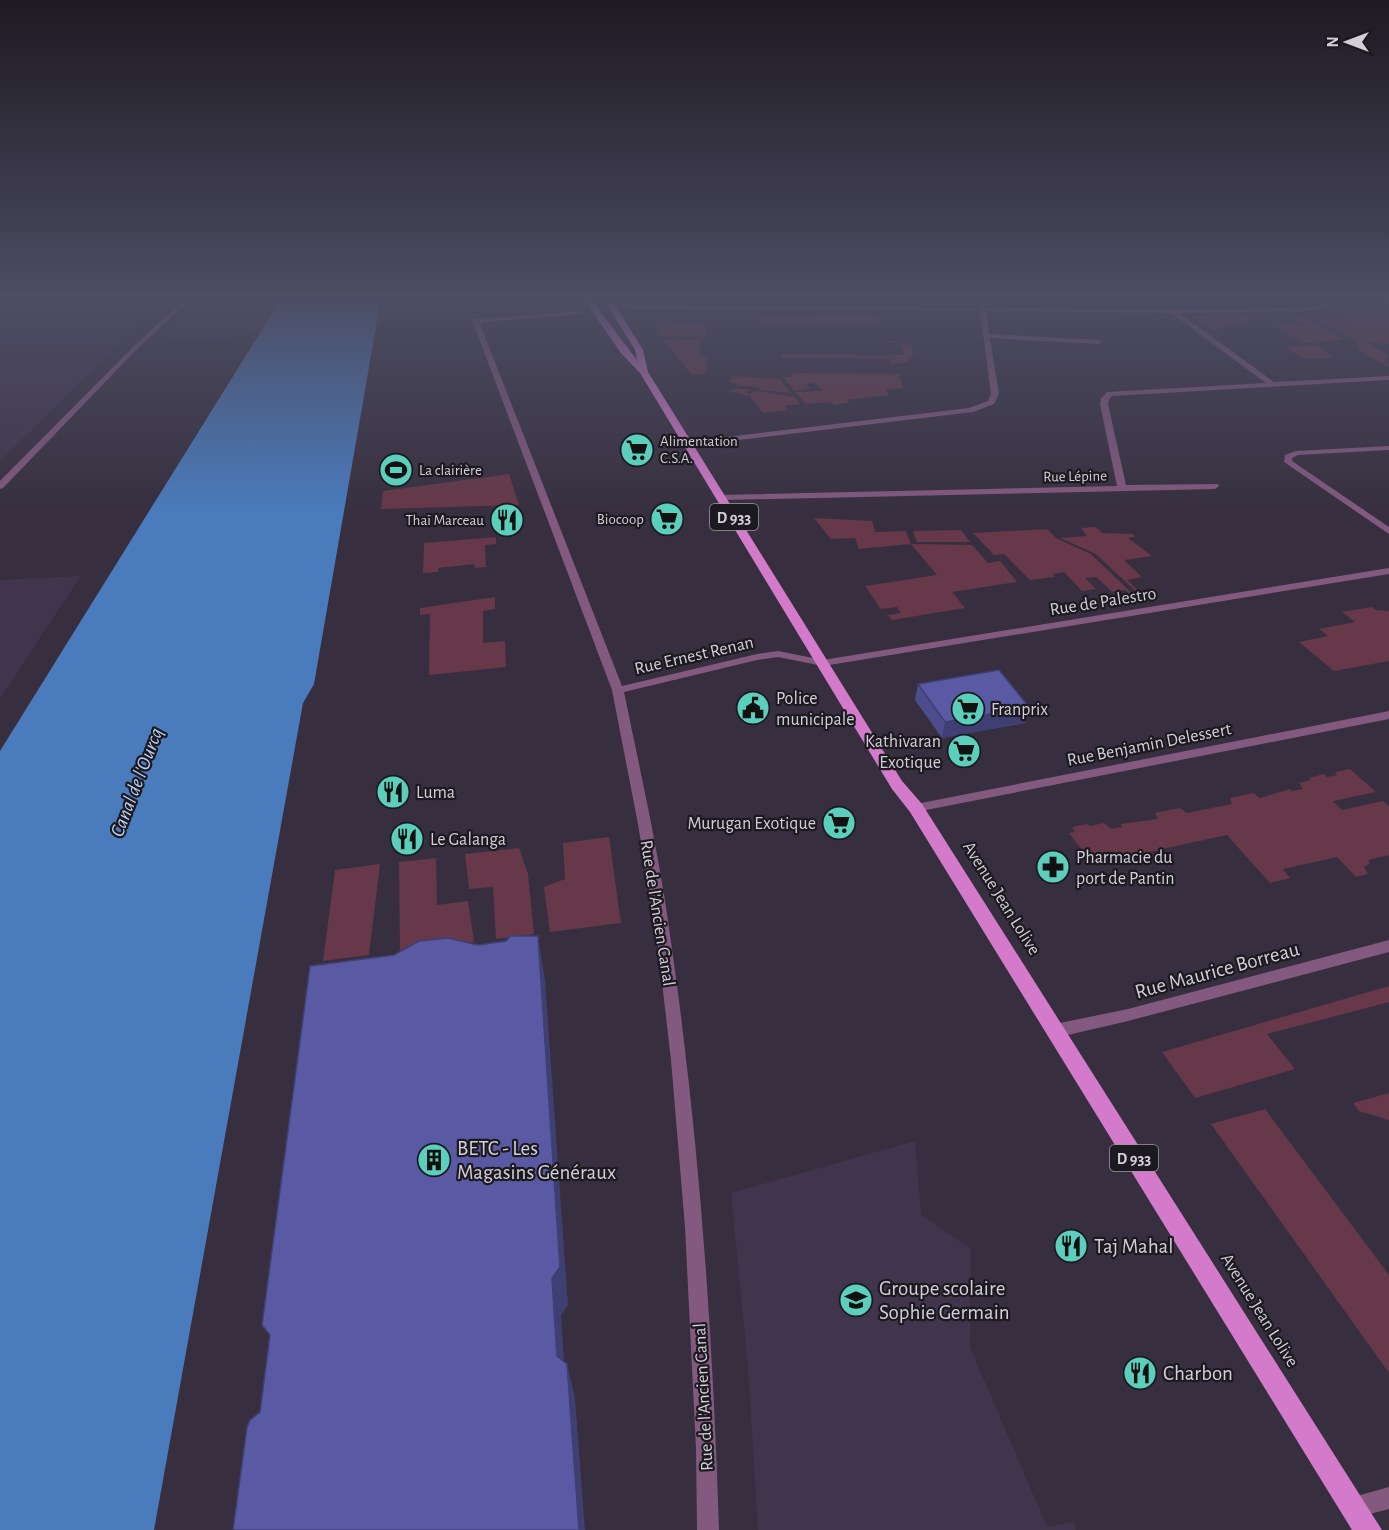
<svg xmlns="http://www.w3.org/2000/svg" width="1389" height="1530" font-family="'Alegreya Sans',sans-serif">
  <rect width="100%" height="100%" fill="#372f3f"/>
  <g fill="#40354c">
    <polygon points="0,298 164,298 0,461"/>
    <polygon points="199,298 281,298 260,332 216,340 176,341 165,336 166,330"/>
    <polygon points="81,576 35,645 0,699 0,580"/>
    <polygon points="915,1141 921,1215 971,1249 970,1347 1047,1527 1073,1522 1076,1530 758,1530 748,1367 731,1193"/>
  </g>
  <g fill="#663849">
    <polygon points="949,298 976,298 976,306 841,306 840,303 951,304"/>
    <path d="M 1367,299 L 1389,305 L 1389,345 L 1383,342 L 1368,343 L 1389,356 L 1386,359 L 1389,361 L 1385,361 L 1389,364 L 1389,368 L 1355,347 L 1360,347 L 1355,343 L 1358,342 L 1310,315 L 1321,319 L 1337,318 L 1344,323 L 1349,322 L 1337,314 C 1349,303 1355,311 1368,312 C 1374,313 1381,309 1387,306 L 1362,301 Z"/>
    <polygon points="759,314 879,315 882,324 760,323"/>
    <path d="M 1288,314 L 1307,317 L 1343,340 L 1302,343 L 1273,323 C 1285,323 1293,327 1306,326 Z"/>
    <polygon points="1249,315 1255,319 1248,320 1253,323 1224,324 1228,328 1210,329 1192,316"/>
    <polygon points="652,318 663,322 707,323 706,337 661,336"/>
    <polygon points="701,339 699,356 708,356 705,374 692,375 663,340"/>
    <path d="M 886,340 L 910,345 L 914,352 C 910,363 902,364 892,364 L 889,359 L 782,358 L 781,354 L 904,355 L 900,343 L 882,343 Z"/>
    <polygon points="1316,345 1335,358 1303,359 1285,347"/>
    <polygon points="792,373 899,374 903,388 886,390 889,395 847,400 849,402 835,405 828,402 806,404 795,392 822,391 815,383 806,384 810,389 794,391 784,377 791,377"/>
    <polygon points="732,376 780,379 791,393 759,390 759,387 736,386 737,384 729,383"/>
    <polygon points="736,388 751,390 747,391 749,394 757,391 795,397 800,404 785,406 788,410 763,413 750,396 728,391"/>
    <polygon points="509,474 519,505 381,509 383,491"/>
    <polygon points="814,518 872,521 875,532 906,531 911,544 972,545 988,563 1000,561 1017,582 952,592 965,608 892,620 888,615 901,613 897,607 881,609 865,586 937,575 911,544 859,549 855,538 831,539"/>
    <polygon points="1096,527 1102,533 1133,534 1135,537 1128,538 1152,556 1124,560 1142,577 1127,580 1148,600 1145,600 1096,554 1060,538 1087,536 1081,528"/>
    <polygon points="1047,529 1056,538 1091,554 1140,601 1136,601 1125,590 1112,592 1096,577 1085,578 1096,589 1082,591 1064,572 1053,574 1055,577 1030,580 1004,554 994,555 973,533"/>
    <polygon points="961,530 970,542 917,542 913,531"/>
    <polygon points="496,537 496,544 485,545 486,567 475,568 474,564 438,568 438,572 423,573 424,543"/>
    <polygon points="495,597 495,609 483,611 483,643 505,641 506,667 429,675 430,614 420,615 420,608"/>
    <polygon points="1372,607 1376,610 1389,611 1389,661 1334,671 1299,642 1328,636 1319,629 1355,622 1342,612"/>
    <polygon points="1350,769 1376,792 1333,801 1342,810 1383,801 1389,806 1389,855 1368,860 1370,863 1364,867 1368,874 1356,877 1337,857 1283,869 1290,878 1270,883 1227,835 1093,864 1069,833 1075,832 1072,827 1087,824 1090,826 1104,823 1111,829 1122,827 1121,824 1158,819 1155,813 1180,808 1187,813 1232,804 1230,798 1253,793 1260,798 1290,789 1291,791 1303,789 1299,783 1311,780 1309,778 1324,774 1327,777 1337,775 1335,772"/>
    <polygon points="609,837 621,923 550,932 544,887 565,879 563,843"/>
    <polygon points="519,848 528,874 534,934 496,939 493,887 469,889 465,854"/>
    <polygon points="436,858 437,905 468,901 474,942 400,952 399,862"/>
    <polygon points="380,864 369,955 323,961 335,870"/>
    <polygon points="1389,986 1389,1002 1267,1034 1295,1069 1195,1098 1162,1052"/>
    <polygon points="1389,1093 1389,1120 1359,1111 1353,1103"/>
    <polygon points="1265,1109 1389,1275 1389,1373 1211,1124"/>
  </g>
  <polygon fill="#4a7bbd" points="381,298 314,684 303,703 154,1530 0,1530 0,751 281,299"/>
  <g fill="none" stroke-linecap="round" stroke-linejoin="round">
    <g fill="#84597f" fill-rule="evenodd">
      <polygon points="185,298 192,298 138,348 3,488 0,489 0,481 134,346"/>
      <path d="M 981,298 L 987,298 L 986,308 C 1094,309 1202,311 1310,307 C 1322,307 1332,298 1345,298 L 1315,311 L 1179,313 L 1274,382 L 1389,376 L 1389,380 L 1112,396 L 1109,399 L 1108,404 L 1126,485 L 1218,484 L 1219,486 L 1215,489 L 723,500 L 720,499 L 720,495 L 1117,486 L 1100,404 L 1101,398 L 1107,392 L 1266,383 L 1171,313 L 986,311 L 989,334 L 1099,340 L 1102,342 L 1099,344 L 990,338 L 999,394 L 994,404 L 973,412 L 688,446 L 684,444 L 685,442 L 969,408 L 988,401 L 991,394 L 980,311 L 612,309 L 609,307 L 612,305 L 980,308 Z"/>
      <polygon points="1378,298 1389,299 1389,303 1379,299"/>
      <path d="M 581,311 L 583,314 L 483,322 L 480,324 L 622,686 L 757,654 L 778,651 L 823,660 L 1389,568 L 1389,574 L 823,666 L 778,657 L 757,660 L 624,692 C 641,775 660,858 671,942 C 699,1137 713,1333 719,1530 L 697,1530 L 696,1448 L 685,1227 L 671,1060 L 657,939 L 638,824 L 612,690 L 472,320 L 475,318 L 478,319 Z"/>
      <polygon points="1389,446 1389,450 1298,455 1292,458 1292,461 1389,527 1389,534 1284,462 1285,455 1296,451"/>
      <polygon points="1389,711 1389,719 916,812 910,808 916,804"/>
      <polygon points="1389,940 1389,952 1128,1021 1055,1038 1050,1036 1047,1031 1050,1026 1055,1024 1128,1009"/>
      <polygon points="1389,1487 1389,1509 1354,1518 1346,1515 1343,1507 1346,1499"/>
    </g>
    <polygon fill="#d47aca" fill-rule="evenodd" points="583,298 590,298 637,360 635,350 603,298 611,298 643,350 648,372 902,781 922,804 1382,1530 1352,1530 910,812 892,789 640,373 621,353"/>
  </g>
  <polygon fill="#4d4d8d" points="918,684 1025,723 942,738 915,700"/>
  <g fill="#3f3f73">
    <polygon points="1029,707 1025,723 942,738 945,722"/>
    <polygon points="538,936 545,980 568,1305 561,1315 566,1390 557,1356 552,1278"/>
    <polygon points="567,1364 575,1398 585,1530 579,1530"/>
  </g>
  <g fill="#5a5aa4" stroke="#3f3f73" stroke-width="1.5">
    <polygon points="999,670 1029,707 945,722 918,684"/>
    <polygon points="510,936 538,936 560,1267 552,1278 557,1356 567,1364 579,1530 233,1530 247,1427 250,1420 260,1412 270,1335 262,1325 310,966 394,955 419,941 448,938 478,945 506,941"/>
  </g>
  <linearGradient id="sky" x2="0" y2="1"><stop stop-color="#1e1a23"/><stop offset="0.58" stop-color="#4d4d63"/><stop offset="1" stop-color="#4d4d63" stop-opacity="0"/></linearGradient>
  <rect width="1389" height="513" fill="url(#sky)"/>
  <defs>
    <symbol id="supermarket-disc" viewBox="-11 -11 22 22"><circle r="9.5" fill="#5bcebc" stroke="#1c1920"/><path d="M-6-5.5h2.5l.6 2H6L4.5 2H-2.5L-4.4-4H-6ZM-1.5 3.2a1.3 1.3 0 1 0 .1 0ZM3 3.2a1.3 1.3 0 1 0 .1 0Z" fill="#111"/></symbol>
    <symbol id="stadium-disc" viewBox="-11 -11 22 22"><circle r="9.5" fill="#5bcebc" stroke="#1c1920"/><path d="M0-5a6.5 5 0 1 0 0 10a6.5 5 0 1 0 0-10ZM-3.5-1.8h7v3.6h-7Z" fill="#111"/></symbol>
    <symbol id="restaurant-disc" viewBox="-11 -11 22 22"><circle r="9.5" fill="#5bcebc" stroke="#1c1920"/><path d="M-5-6h1v4h1v-4h1v4h1v-4h1v5L-1.5 .5V6h-2V.5L-5-1ZM5-6V6H3V1.5H1.5Q1.5-4 5-6Z" fill="#111"/></symbol>
    <symbol id="civic-disc" viewBox="-11 -11 22 22"><circle r="9.5" fill="#5bcebc" stroke="#1c1920"/><path d="M-.6-6.5H3V-4.5H.6V-3L4-1V1h2V6H-6V1h2V-1L-.6-3ZM-1.2 2.5V6h2.4V2.5Z" fill="#111"/></symbol>
    <symbol id="pharmacy-disc" viewBox="-11 -11 22 22"><circle r="9.5" fill="#5bcebc" stroke="#1c1920"/><path d="M-2-6h4v4h4v4h-4v4h-4v-4h-4v-4h4Z" fill="#111"/></symbol>
    <symbol id="building-disc" viewBox="-11 -11 22 22"><circle r="9.5" fill="#5bcebc" stroke="#1c1920"/><path d="M-4-6H4V6H1V3H-1V6H-4ZM-2.5-4.3h1.7v1.8h-1.7ZM.8-4.3h1.7v1.8H.8ZM-2.5-1h1.7V.8h-1.7ZM.8-1h1.7V.8H.8Z" fill="#111"/></symbol>
    <symbol id="school-disc" viewBox="-11 -11 22 22"><circle r="9.5" fill="#5bcebc" stroke="#1c1920"/><path d="M0-5L7-2L0 1L-7-2ZM-4 1L0 2.5L4 1V4Q0 6-4 4Z" fill="#111"/></symbol>
  </defs>
  <g fill-rule="evenodd">
    <use href="#supermarket-disc" x="618" y="431" width="38" height="38"/>
    <use href="#stadium-disc" x="377" y="451" width="38" height="38"/>
    <use href="#supermarket-disc" x="648" y="500" width="38" height="38"/>
    <use href="#restaurant-disc" x="488" y="501" width="38" height="38"/>
    <use href="#civic-disc" x="734" y="689" width="38" height="38"/>
    <use href="#supermarket-disc" x="949" y="690" width="38" height="38"/>
    <use href="#supermarket-disc" x="945" y="732" width="38" height="38"/>
    <use href="#restaurant-disc" x="374" y="773" width="38" height="38"/>
    <use href="#supermarket-disc" x="820" y="804" width="38" height="38"/>
    <use href="#restaurant-disc" x="388" y="820" width="38" height="38"/>
    <use href="#pharmacy-disc" x="1034" y="848" width="38" height="38"/>
    <use href="#building-disc" x="415" y="1141" width="38" height="38"/>
    <use href="#restaurant-disc" x="1052" y="1227" width="38" height="38"/>
    <use href="#school-disc" x="837" y="1281" width="38" height="38"/>
    <use href="#restaurant-disc" x="1121" y="1354" width="38" height="38"/>
  </g>
  <g text-anchor="middle" stroke-width="4.5" stroke-linejoin="round" paint-order="stroke">
    <g font-size="15" fill="#d3cfd9" stroke="#1c1920" text-anchor="start">
      <text x="660" y="446">Alimentation<tspan x="660" dy="17">C.S.A.</tspan></text>
      <text x="419" y="475">La clairière</text>
      <text x="644" y="524" text-anchor="end">Biocoop</text>
      <text x="484" y="525" text-anchor="end">Thaï Marceau</text>
    </g>
    <g font-size="15" fill="#d3cfd9" stroke="#1c1920">
      <text transform="translate(1075 476) rotate(-1)" y="5">Rue Lépine</text>
    </g>
    <g fill="#1c1920" stroke="#9c98a2" stroke-width="1.5">
      <rect x="710" y="504" width="48" height="26" rx="4.5"/>
      <rect x="1110" y="1145" width="48" height="26" rx="4.5"/>
    </g>
    <g font-size="16" font-weight="bold" fill="#d3cfd9">
      <text x="734" y="523">D 933</text>
      <text x="1134" y="1164">D 933</text>
    </g>
    <g font-size="18" fill="#d3cfd9" stroke="#1c1920">
      <text transform="translate(1103 601) rotate(-9)" y="6">Rue de Palestro</text>
      <text transform="translate(694 655) rotate(-13)" y="6">Rue Ernest Renan</text>
      <text transform="translate(1149 744) rotate(-11)" y="6">Rue Benjamin Delessert</text>
      <text transform="translate(1002 898) rotate(58)" y="6">Avenue Jean Lolive</text>
      <text transform="translate(658 913) rotate(81)" y="6">Rue de l'Ancien Canal</text>
      <text transform="translate(1260 1310) rotate(58)" y="6">Avenue Jean Lolive</text>
      <text transform="translate(703 1397) rotate(-93)" y="6">Rue de l'Ancien Canal</text>
    </g>
    <g font-size="18" fill="#d3cfd9" stroke="#1c1920" text-anchor="start">
      <text x="776" y="704">Police<tspan x="776" dy="21">municipale</tspan></text>
      <text x="991" y="715">Franprix</text>
      <text x="941" y="747" text-anchor="end">Kathivaran<tspan x="941" dy="21">Exotique</tspan></text>
      <text x="416" y="798">Luma</text>
      <text x="816" y="829" text-anchor="end">Murugan Exotique</text>
      <text x="430" y="845">Le Galanga</text>
      <text x="1076" y="863">Pharmacie du<tspan x="1076" dy="21">port de Pantin</tspan></text>
    </g>
    <g font-size="20" font-style="italic" fill="#b8d2f6" stroke="#1c1920">
      <text transform="translate(136 782) rotate(-69)" y="7">Canal de l'Ourcq</text>
    </g>
    <g font-size="21" fill="#d3cfd9" stroke="#1c1920">
      <text transform="translate(1217 970) rotate(-15)" y="7">Rue Maurice Borreau</text>
    </g>
    <g font-size="21" fill="#d3cfd9" stroke="#1c1920" text-anchor="start">
      <text x="457" y="1155">BETC - Les<tspan x="457" dy="24">Magasins Généraux</tspan></text>
      <text x="1094" y="1253">Taj Mahal</text>
      <text x="879" y="1295">Groupe scolaire<tspan x="879" dy="24">Sophie Germain</tspan></text>
      <text x="1163" y="1380">Charbon</text>
    </g>
  </g>
  <g transform="translate(1347 42) rotate(270)" stroke="#1c1920" stroke-width="4.5" paint-order="stroke">
  <path d="M0-4.5L10 22L0 15L-10 22Z" fill="#d3cfd9"/>
  <text y="-9" font-size="16" font-weight="bold" text-anchor="middle" fill="#d3cfd9">N</text>
  </g>
</svg>
